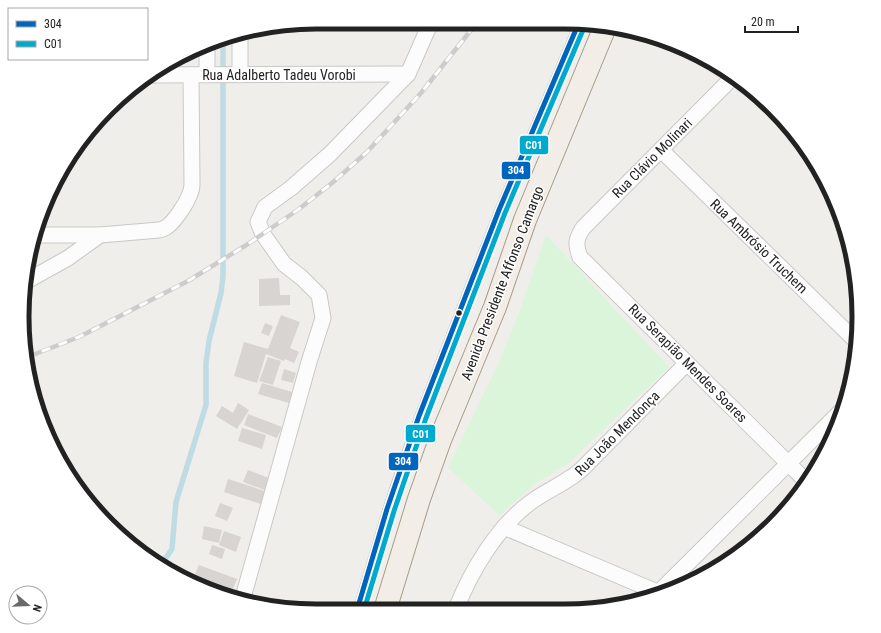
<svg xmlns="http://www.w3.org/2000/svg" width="881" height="633" font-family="'Roboto Condensed',sans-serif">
  <rect width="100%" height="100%" fill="#f0eeeb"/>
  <polygon fill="#daf5da" points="546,235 669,367 569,463 535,484 499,515 448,468 500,360 522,304"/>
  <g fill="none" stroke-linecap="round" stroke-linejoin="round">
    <polyline stroke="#bfdbe3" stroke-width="5.5" points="161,565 172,549 176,502 206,405 206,363 209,341 221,293 223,277 223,40"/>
  </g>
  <g fill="#d7d4d2">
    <polygon points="279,278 280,295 290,295 290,305 259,306 259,279"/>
    <polygon points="281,315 300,322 290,348 299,352 294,363 285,359 284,361 266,354 257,383 234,376 244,342 268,349"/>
    <polygon points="265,323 273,326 269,336 261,333"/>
    <polygon points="268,357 281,361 273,385 259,381"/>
    <polygon points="284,369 296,373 293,383 281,380"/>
    <polygon points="262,383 292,392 289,403 258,394"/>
    <polygon points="238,403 249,410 237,429 216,416 222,406 233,413"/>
    <polygon points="248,414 282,427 277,438 244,425"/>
    <polygon points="242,428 266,435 262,449 238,441"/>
    <polygon points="248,470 269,478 265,490 243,482"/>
    <polygon points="228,479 265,491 261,504 224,492"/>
    <polygon points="220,503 233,508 227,521 215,516"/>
    <polygon points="204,526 222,530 219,543 202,539"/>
    <polygon points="224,531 241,537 236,552 219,545"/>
    <polygon points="212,545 225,549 222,559 209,554"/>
    <polygon points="199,565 237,579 232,591 194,577"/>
  </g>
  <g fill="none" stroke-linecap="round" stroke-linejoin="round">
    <defs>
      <polyline id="service" points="357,610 387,509 404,458 419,416 499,210 577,27"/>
      <g id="minor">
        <polyline points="149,75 408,74"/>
        <polyline points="207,75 207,47"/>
        <polyline points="240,75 240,32"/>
        <path d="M 732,78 L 583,228 C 576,239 575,244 580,257 L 807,482"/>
        <polyline points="661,150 857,342"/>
        <path d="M 38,235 L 100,235 L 159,230 C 161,230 163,229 165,228 C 173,224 186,204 189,196 C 191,192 192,188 192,184 L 191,75"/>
        <polyline points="25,282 68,258 100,235"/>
        <polyline points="504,527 657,592"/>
        <polyline points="659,592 843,409"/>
        <polyline points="242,601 309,362 323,318 319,295 302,278 284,264 263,234 258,222 265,207 291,188 330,154 408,74 430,24"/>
        <path d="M 456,609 C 471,571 497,527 531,502 C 543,493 557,487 570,478 C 574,476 578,472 582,469 L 687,363"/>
      </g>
      <polyline id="primary" points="385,610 419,499 440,440 495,307 525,220 605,27"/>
    </defs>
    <use href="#service" stroke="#c9c8c7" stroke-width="9"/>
    <use href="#minor" stroke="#c9c8c7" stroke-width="17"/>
    <use href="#primary" stroke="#a79c86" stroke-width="24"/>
    <use href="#service" stroke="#fdfcfc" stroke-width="7"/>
    <use href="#minor" stroke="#fdfcfc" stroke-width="15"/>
    <use href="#primary" stroke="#f3ede7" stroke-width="22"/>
    <defs>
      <polyline id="rail" points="25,358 79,337 188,281 248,244 299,209 332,183 367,152 421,93 475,25"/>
    </defs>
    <use href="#rail" stroke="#ccc" stroke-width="4.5"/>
    <use href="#rail" stroke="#fff" stroke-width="3" stroke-dasharray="9" stroke-linecap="butt"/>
    <defs>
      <polyline id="bus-1" points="357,610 387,509 419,416 499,210 577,27"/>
      <polyline id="bus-2" points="364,610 394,511 426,418 505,213 583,30"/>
    </defs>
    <use href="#bus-1" stroke="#fff" stroke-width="8"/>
    <use href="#bus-2" stroke="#fff" stroke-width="8"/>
    <use href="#bus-1" stroke="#0065bd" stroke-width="5"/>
    <use href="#bus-2" stroke="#00a9ce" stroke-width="5"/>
  </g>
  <circle fill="#222" stroke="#fff" stroke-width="1.5" cx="459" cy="313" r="3.5"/>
  <g text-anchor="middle" stroke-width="3" stroke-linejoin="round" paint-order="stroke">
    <g font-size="14" fill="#222" stroke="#fff">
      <text x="279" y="80">Rua Adalberto Tadeu Vorobi</text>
      <text transform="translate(652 158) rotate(-45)" y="5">Rua Clávio Molinari</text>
      <text transform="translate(759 246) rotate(44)" y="5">Rua Ambrósio Truchem</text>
      <text transform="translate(502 283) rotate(-69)" y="5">Avenida Presidente Affonso Camargo</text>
      <text transform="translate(688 363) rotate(45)" y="5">Rua Serapião Mendes Soares</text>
      <text transform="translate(617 433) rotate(-45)" y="5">Rua João Mendonça</text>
    </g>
  </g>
  <path d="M0 0H881V633H0ZM316 29H565A287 287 0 0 1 852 316V317A287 287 0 0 1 565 604H316A287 287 0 0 1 29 317V316A287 287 0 0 1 316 29Z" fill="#fff" fill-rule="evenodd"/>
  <path fill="none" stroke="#222" stroke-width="5" d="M316 29H565A287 287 0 0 1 852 316V317A287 287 0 0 1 565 604H316A287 287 0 0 1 29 317V316A287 287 0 0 1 316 29Z"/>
  <g stroke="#fff" stroke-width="1.5">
    <rect x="519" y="135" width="30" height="20" rx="4" fill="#00a9ce"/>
    <rect x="501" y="161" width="30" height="19" rx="4" fill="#0065bd"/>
    <rect x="405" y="424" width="31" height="19" rx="4" fill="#00a9ce"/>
    <rect x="388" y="452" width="31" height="19" rx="4" fill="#0065bd"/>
  </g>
  <g font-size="11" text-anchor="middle" font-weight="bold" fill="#fff">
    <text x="534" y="149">C01</text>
    <text x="516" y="174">304</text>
    <text x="421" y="438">C01</text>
    <text x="403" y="465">304</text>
  </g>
  <rect x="8" y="8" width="140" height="52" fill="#ffffff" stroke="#a7a7a7"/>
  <rect x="16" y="21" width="20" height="6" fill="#0065bd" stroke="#a7a7a7"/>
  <text x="44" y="28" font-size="12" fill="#222222">304</text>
  <rect x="16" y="41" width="20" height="6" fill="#00a9ce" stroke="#a7a7a7"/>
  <text x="44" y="48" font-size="12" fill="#222222">C01</text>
  <g transform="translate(28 605) rotate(109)"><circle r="19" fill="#ffffff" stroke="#a7a7a7"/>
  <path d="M0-3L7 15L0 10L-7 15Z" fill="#6a6968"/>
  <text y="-6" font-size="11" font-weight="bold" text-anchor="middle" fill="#222222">N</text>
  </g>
  <path d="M745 26v6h53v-6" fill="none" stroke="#222222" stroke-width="2"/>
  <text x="751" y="26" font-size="12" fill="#222222" stroke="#ffffff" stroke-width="3" paint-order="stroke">20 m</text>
</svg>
